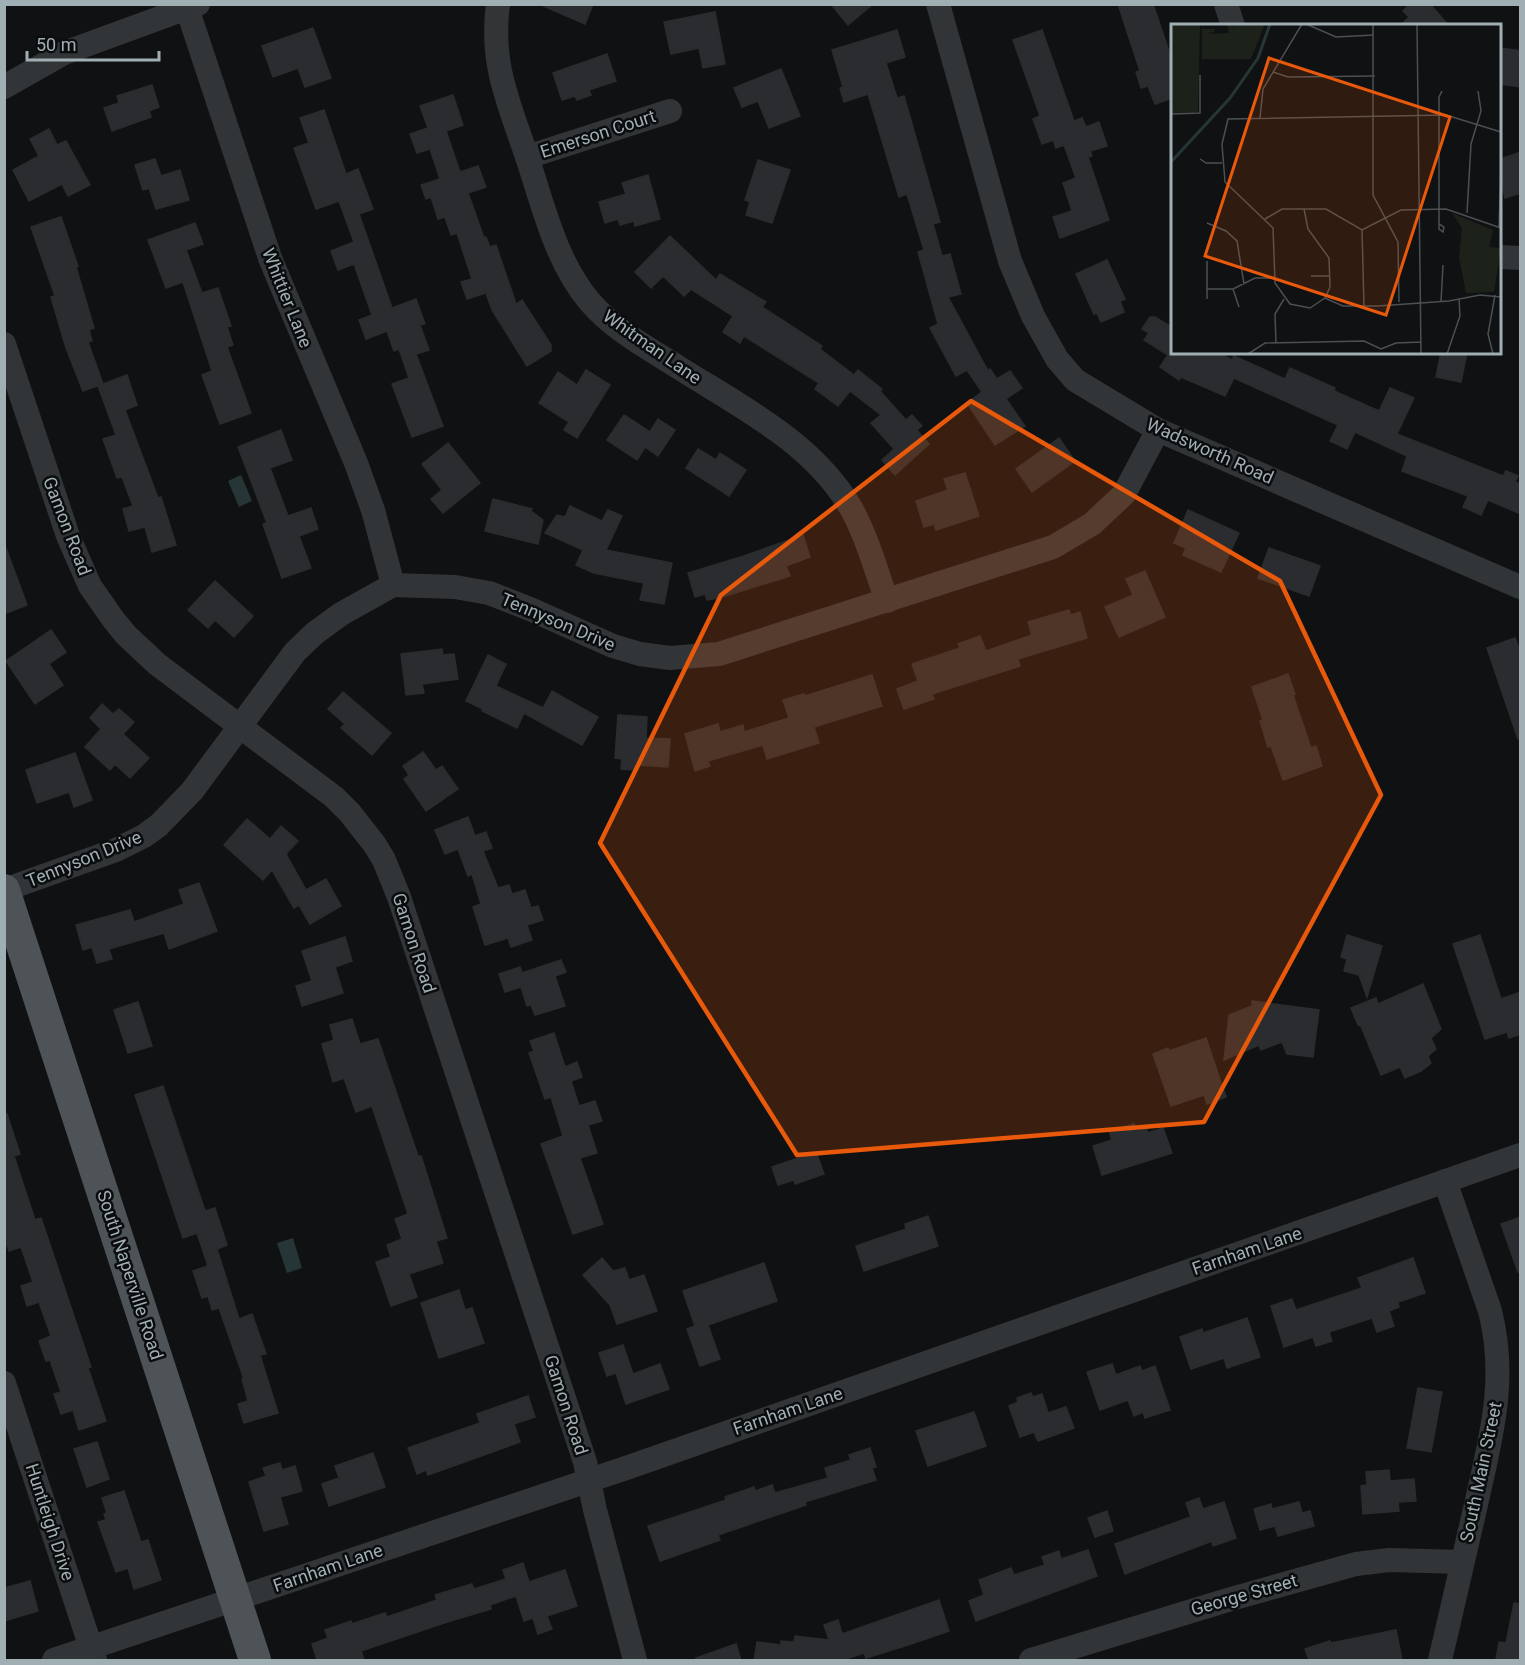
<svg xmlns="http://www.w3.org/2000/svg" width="1525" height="1665" font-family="Roboto,sans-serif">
  <rect width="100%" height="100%" fill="#101112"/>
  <g fill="#263636">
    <polygon points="241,475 252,501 239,507 228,481"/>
    <polygon points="293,1238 302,1268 287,1273 277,1243"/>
  </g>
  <g fill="#2a2c2f" stroke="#2a2c2e" stroke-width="1.5">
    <polygon points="539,4 593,4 585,24"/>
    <polygon points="831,4 873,4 848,25"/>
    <polygon points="1118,4 1153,4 1173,63 1173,98 1155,104 1148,86 1141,88 1136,72 1140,71"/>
    <polygon points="1410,4 1430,4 1449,26 1400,26 1409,17 1403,11"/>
    <polygon points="715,12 725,64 703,68 699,48 671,54 664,22"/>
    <polygon points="313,28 331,78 305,87 298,68 273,77 262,46"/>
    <polygon points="897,30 905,57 886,63 897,98 904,96 940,222 933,224 942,256 950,254 961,294 948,297 988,371 990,369 997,379 1010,371 1022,388 1006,399 1025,426 995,445 967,403 982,392 967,370 956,376 930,328 938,324 918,252 924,250 907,194 899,197 868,94 844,102 840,88 843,87 832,50"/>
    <polygon points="1042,30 1074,121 1082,118 1086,127 1099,122 1107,146 1090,151 1092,156 1088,157 1109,220 1060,238 1053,217 1072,211 1063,183 1076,178 1064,145 1056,148 1053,140 1042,144 1033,119 1040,116 1013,40"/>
    <polygon points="1500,48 1521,51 1521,87 1500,84"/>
    <polygon points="607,54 616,81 589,90 591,95 577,100 575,96 562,100 553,73"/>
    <polygon points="781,69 800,116 769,128 758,101 742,107 734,88"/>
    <polygon points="152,85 159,107 149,111 151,117 112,131 104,108 119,103 117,96"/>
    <polygon points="453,95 463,125 446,131 460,172 478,166 486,187 468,193 484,238 486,237 490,247 496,245 516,304 522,300 551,345 551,351 527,366 492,310 486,293 467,299 461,282 472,279 457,233 451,235 445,217 438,219 431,197 426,199 421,185 440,179 430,149 417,153 410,134 428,128 420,106"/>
    <polygon points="324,110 346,174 358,169 373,209 359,214 392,308 416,299 425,324 420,325 429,350 416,354 443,426 412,437 392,384 409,378 399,349 394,351 387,331 366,339 359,320 372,315 354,264 338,270 331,251 354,242 339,201 316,209 294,148 309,143 300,118"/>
    <polygon points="49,129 57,145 66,141 90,185 68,196 62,184 29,201 13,170 39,156 30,139"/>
    <polygon points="1521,152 1521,193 1505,198 1500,179 1500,159"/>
    <polygon points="155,159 161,176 180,170 189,200 156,209 149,188 143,190 135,165"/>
    <polygon points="758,160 790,170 772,223 746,215 750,202 745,200"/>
    <polygon points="648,175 660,219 635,226 634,221 620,225 618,219 605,223 599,202 626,194 622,183"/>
    <polygon points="61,217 78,266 76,267 94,328 89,330 92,341 88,342 103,384 83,391 66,348 51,297 55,296 31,227"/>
    <polygon points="195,223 203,244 186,250 202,293 218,288 231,326 227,327 233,345 227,347 251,413 220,424 202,375 212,371 183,282 166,288 148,240"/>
    <polygon points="670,236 716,280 720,274 766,302 762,307 822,346 820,349 854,375 858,370 882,389 880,391 906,420 912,415 922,426 917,430 929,444 895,475 882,460 894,449 871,423 881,415 850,391 838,406 815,389 819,383 744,336 740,343 723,332 733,316 691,289 684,296 663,276 651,288 635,272"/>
    <polygon points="1107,260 1125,299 1120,301 1124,312 1101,322 1097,313 1094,314 1076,274"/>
    <polygon points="1150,317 1155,317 1173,328 1173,352 1216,352 1232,360 1234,356 1285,379 1290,368 1335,388 1334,391 1379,411 1390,388 1414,398 1397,434 1503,476 1506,471 1518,476 1515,482 1521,484 1521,514 1488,500 1481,515 1463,507 1468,496 1402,471 1407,456 1355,432 1347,449 1330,441 1338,425 1234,378 1225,396 1181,377 1179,380 1160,367 1168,355 1144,340 1149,333 1142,329"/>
    <polygon points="1441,352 1467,352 1461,382 1436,377"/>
    <polygon points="586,370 610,385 577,438 564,430 569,422 539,403 558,372 577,385"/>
    <polygon points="127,375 137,405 125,410 158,498 161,497 176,545 152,552 145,527 129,531 123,509 133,506 122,477 117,478 103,439 116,435 98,386"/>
    <polygon points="624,415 650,432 658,419 675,430 658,456 645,447 637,460 607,440"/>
    <polygon points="281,430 292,460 270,468 288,516 311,508 318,529 299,536 311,568 282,578 263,524 267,523 238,447"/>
    <polygon points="1059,438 1075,461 1032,492 1016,469"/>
    <polygon points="448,443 480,483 443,513 431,499 442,490 422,464"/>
    <polygon points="698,449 716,460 720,453 746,470 729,496 686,468"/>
    <polygon points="965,473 979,516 936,530 934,524 924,527 916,501 948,490 944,479"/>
    <polygon points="493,499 532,509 531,511 543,520 538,544 485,531"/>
    <polygon points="570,506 602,521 608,510 622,516 606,550 672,563 664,604 640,600 644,583 594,573 576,565 583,550 545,533 557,515 565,517"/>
    <polygon points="1188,510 1239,533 1221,572 1183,555 1186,548 1174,543"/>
    <polygon points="803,535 810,557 786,566 790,576 719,598 707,600 705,594 695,597 688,573 744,556"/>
    <polygon points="6,548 27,605 4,614 4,549"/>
    <polygon points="1269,548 1320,566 1309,596 1258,578"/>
    <polygon points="1145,571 1165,617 1119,637 1105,607 1133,595 1126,579"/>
    <polygon points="215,581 253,616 234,637 215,620 208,628 188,610"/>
    <polygon points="1069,610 1071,615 1080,612 1087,638 1018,659 1020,666 932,694 934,699 904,709 897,689 918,681 912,664 960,648 958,644 980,636 986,651 1032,635 1028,622"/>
    <polygon points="51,630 66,652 49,664 63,685 35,704 6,661"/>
    <polygon points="1515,638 1521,654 1521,738 1518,739 1487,648"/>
    <polygon points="442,649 443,655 454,654 458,679 422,684 424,693 406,695 401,654"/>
    <polygon points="488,655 506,664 496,686 543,708 552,691 598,717 582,745 524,713 517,728 482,711 483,709 466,701"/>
    <polygon points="1288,674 1295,694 1293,695 1311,748 1316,746 1322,766 1283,780 1271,746 1268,747 1260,721 1263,720 1252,687"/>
    <polygon points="872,675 882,706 814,727 819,743 767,759 763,745 708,761 710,766 695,771 685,734 718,724 720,732 743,725 744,732 789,718 783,700 804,694 805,696"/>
    <polygon points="343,692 391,733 372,755 341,728 345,724 328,709"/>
    <polygon points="102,704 113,714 119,709 134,722 123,734 149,758 130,778 115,764 110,770 85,747 101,729 90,718"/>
    <polygon points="618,715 647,717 646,738 670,739 668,767 636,765 636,770 621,769 622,759 615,758"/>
    <polygon points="423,752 436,770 442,766 458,789 426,811 404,779 409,775 403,766"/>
    <polygon points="75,753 92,800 74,807 69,792 37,803 26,770"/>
    <polygon points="468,817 475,836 486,832 492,848 483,851 498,888 509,885 512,894 525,890 531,908 538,906 543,920 527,925 532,940 511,947 508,938 485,945 473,907 481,904 472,874 468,876 458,849 445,854 435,830"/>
    <polygon points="247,819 270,839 281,826 298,841 286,854 306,890 326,879 341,906 310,924 299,905 294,908 272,870 263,880 224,845"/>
    <polygon points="199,883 217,931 169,949 164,933 109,949 112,959 97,963 92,947 83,950 76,925 130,910 134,922 184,904 179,890"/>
    <polygon points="1347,935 1382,946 1367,997 1359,975 1344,971 1347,959 1341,957"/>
    <polygon points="1480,935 1501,999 1521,992 1521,1034 1509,1038 1507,1032 1485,1039 1453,944"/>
    <polygon points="345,937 352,961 335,967 343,993 302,1006 296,986 312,981 302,951"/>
    <polygon points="561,960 566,972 555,976 565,1006 535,1015 531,1005 527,1006 521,987 505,992 499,974 520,967 522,973"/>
    <polygon points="1423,984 1441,1029 1431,1038 1436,1049 1428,1056 1431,1063 1421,1071 1405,1078 1400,1067 1381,1075 1361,1026 1358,1025 1351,1008 1376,998 1378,1004"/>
    <polygon points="1252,1001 1319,1010 1313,1057 1287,1054 1282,1042 1261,1050 1259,1045 1224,1060 1229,1015 1252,1006"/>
    <polygon points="138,1002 152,1046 128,1053 114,1010"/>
    <polygon points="352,1019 360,1044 378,1039 418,1156 421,1156 447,1238 436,1241 443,1263 409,1274 417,1297 391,1306 376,1262 391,1257 387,1245 402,1239 395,1219 408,1214 372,1106 356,1112 344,1078 333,1082 322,1044 334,1040 330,1025"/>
    <polygon points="554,1033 565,1067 577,1062 582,1077 571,1081 579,1106 595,1101 602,1121 588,1125 597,1153 580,1158 603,1224 573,1234 541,1144 563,1136 551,1097 545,1099 529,1053 534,1051 530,1041"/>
    <polygon points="1206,1038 1226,1097 1207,1104 1204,1095 1171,1106 1153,1054 1168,1048 1169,1051"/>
    <polygon points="163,1086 205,1211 215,1208 227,1245 217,1249 239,1319 252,1314 266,1354 260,1355 278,1413 244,1423 238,1404 248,1401 242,1379 244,1379 219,1308 212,1310 208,1296 202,1298 193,1271 208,1266 197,1233 183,1238 135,1095"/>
    <polygon points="7,1114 20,1154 14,1156 35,1220 41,1218 91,1367 88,1368 106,1421 79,1430 73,1410 61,1414 54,1394 61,1392 50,1360 46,1361 39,1341 51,1336 39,1302 27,1306 21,1286 33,1282 21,1247 9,1251 4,1237 4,1115"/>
    <polygon points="1134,1124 1136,1131 1146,1128 1148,1133 1163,1128 1172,1153 1102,1175 1093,1146 1112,1140 1109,1131"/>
    <polygon points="816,1152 824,1174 795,1184 794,1180 778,1185 772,1167"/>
    <polygon points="928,1216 938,1246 864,1271 856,1246 906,1229 905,1224"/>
    <polygon points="1521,1217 1521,1272 1518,1272 1501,1224"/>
    <polygon points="602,1258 613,1271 625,1268 629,1280 644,1275 657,1311 617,1324 610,1305 583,1275"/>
    <polygon points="1413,1258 1425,1293 1398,1302 1399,1307 1389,1311 1394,1326 1377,1332 1372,1318 1329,1332 1332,1341 1316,1346 1313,1337 1284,1347 1271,1306 1292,1299 1296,1310 1362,1288 1358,1278"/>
    <polygon points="764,1263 777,1301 708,1325 720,1359 700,1366 687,1329 695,1326 683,1291"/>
    <polygon points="459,1290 465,1310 472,1308 484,1343 439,1358 421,1303"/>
    <polygon points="1247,1318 1260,1357 1227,1368 1224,1358 1191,1369 1180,1337 1202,1329 1203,1333"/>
    <polygon points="623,1345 633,1374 660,1364 669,1389 626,1404 616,1373 607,1376 599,1353"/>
    <polygon points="1112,1364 1116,1375 1140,1366 1142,1371 1155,1366 1170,1410 1145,1418 1143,1412 1134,1416 1128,1400 1100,1410 1087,1372"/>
    <polygon points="1418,1388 1442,1392 1431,1452 1407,1448"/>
    <polygon points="1031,1393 1033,1397 1042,1394 1048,1413 1066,1407 1074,1428 1038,1441 1034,1432 1020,1437 1009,1406 1018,1402 1017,1398"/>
    <polygon points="528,1396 535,1417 514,1424 520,1442 428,1475 426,1470 417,1474 408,1448 480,1423 477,1414"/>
    <polygon points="974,1412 986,1446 928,1466 916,1431"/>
    <polygon points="97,1442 109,1479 87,1487 74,1449"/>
    <polygon points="870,1448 876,1467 872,1468 876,1480 805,1502 806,1505 718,1535 720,1540 660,1561 648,1526 726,1500 725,1497 754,1487 755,1491 772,1485 775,1493 828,1478 825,1468 851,1460 849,1455"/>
    <polygon points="373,1453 385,1487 329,1506 322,1484 339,1478 335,1466"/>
    <polygon points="280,1463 282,1470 295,1466 302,1491 280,1497 288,1524 264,1531 249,1482 266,1476 263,1468"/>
    <polygon points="1389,1470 1390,1481 1414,1479 1416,1501 1398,1502 1399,1511 1363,1514 1361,1486 1367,1485 1366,1472"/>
    <polygon points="124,1491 141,1542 148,1540 161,1580 134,1589 128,1568 116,1572 98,1522 106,1520 104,1514 107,1513 102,1498"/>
    <polygon points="1199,1498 1203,1509 1224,1502 1236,1538 1213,1546 1212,1541 1125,1574 1115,1544 1191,1517 1186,1503"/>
    <polygon points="1299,1502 1302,1513 1310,1511 1314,1526 1278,1536 1275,1526 1260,1530 1254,1509 1271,1504 1272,1509"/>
    <polygon points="1107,1511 1113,1531 1095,1537 1088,1518"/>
    <polygon points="1088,1550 1097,1576 976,1621 969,1601 984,1595 979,1580 1011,1568 1014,1575 1045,1565 1042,1557 1059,1551 1061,1559"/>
    <polygon points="523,1563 529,1582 565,1570 577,1606 547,1616 552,1629 538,1634 533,1618 524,1621 516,1596 490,1605 491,1609 444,1623 361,1651 364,1660 317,1660 312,1644 328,1638 325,1630 351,1621 352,1624 385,1613 387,1617 437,1600 435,1595 472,1584 474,1589 506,1579 503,1570"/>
    <polygon points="30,1581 38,1611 4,1621 4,1588"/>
    <polygon points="939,1600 949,1631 908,1645 866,1658 864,1653 843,1660 754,1660 757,1642 781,1645 781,1641 794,1642 795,1636 829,1640 824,1625 838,1620 842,1634"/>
    <polygon points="1514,1603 1521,1604 1521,1660 1496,1660 1499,1642 1506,1643"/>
    <polygon points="1396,1630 1402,1660 1309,1660 1305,1649 1330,1641 1331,1643"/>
    <polygon points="736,1644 741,1660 696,1660 696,1658"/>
  </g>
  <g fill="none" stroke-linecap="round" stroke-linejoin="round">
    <g stroke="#313537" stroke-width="24">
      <path d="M 498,4 C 490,62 508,101 526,154 C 543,204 555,261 590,302 C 615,331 650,349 681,369 C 743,408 813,443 851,508 C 867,537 876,570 887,601"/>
      <polyline points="938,4 1010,261 1033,316 1057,359 1075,380 1158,430 1520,587"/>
      <polyline points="1226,4 1233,26"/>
      <polyline points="187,8 270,258 356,463 373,510 393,585"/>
      <polyline points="4,87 64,53 198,4"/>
      <polyline points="527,157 670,111"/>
      <polyline points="1500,257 1520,258"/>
      <polyline points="4,344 68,536 90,586 113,619 126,635 157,664 334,797 350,813 375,845 384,860 399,897 585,1462 595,1510 635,1660"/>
      <polyline points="4,890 116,850 144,836 159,825 192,791 295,652 315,633 341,614 393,585 455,587 489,593 530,609 613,646 640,654 670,658 719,654 1053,547 1092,524 1124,494 1158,430"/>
      <polyline points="4,1383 95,1660"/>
      <polyline points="54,1660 629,1467 1520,1155"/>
      <polyline points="1031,1660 1231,1599 1356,1564 1389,1560 1462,1562"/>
      <path d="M 1440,1660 C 1452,1610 1463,1560 1475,1509 C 1490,1441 1508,1381 1490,1311 L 1445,1181"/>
    </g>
    <polyline stroke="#4d5356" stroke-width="32" points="4,890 255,1660"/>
  </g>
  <path fill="#e8590c" fill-opacity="0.2" stroke="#e8590c" stroke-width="4.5" stroke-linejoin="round" d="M 971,401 L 1280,581 L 1381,795 L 1204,1122 L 797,1155 L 600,843 L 721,595 Z"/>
  <g text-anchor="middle" stroke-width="5" stroke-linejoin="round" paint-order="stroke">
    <g font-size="18" fill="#a0afb4" stroke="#0b0c0d">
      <text transform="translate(598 134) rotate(-18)" y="6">Emerson Court</text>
      <text transform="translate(287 298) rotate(68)" y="6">Whittier Lane</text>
      <text transform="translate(652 347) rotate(35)" y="6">Whitman Lane</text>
      <text transform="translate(1210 451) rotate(24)" y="6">Wadsworth Road</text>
      <text transform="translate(67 526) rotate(69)" y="6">Gamon Road</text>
      <text transform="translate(558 622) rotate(23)" y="6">Tennyson Drive</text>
      <text transform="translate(84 859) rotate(-22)" y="6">Tennyson Drive</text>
      <text transform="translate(414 943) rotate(72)" y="6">Gamon Road</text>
      <text transform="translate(1247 1251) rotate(-19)" y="6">Farnham Lane</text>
      <text transform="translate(130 1275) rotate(72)" y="6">South Naperville Road</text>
      <text transform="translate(566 1405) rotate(72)" y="6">Gamon Road</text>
      <text transform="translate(788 1411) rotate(-19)" y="6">Farnham Lane</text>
      <text transform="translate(1481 1472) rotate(-78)" y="6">South Main Street</text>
      <text transform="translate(50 1522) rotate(72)" y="6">Huntleigh Drive</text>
      <text transform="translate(328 1568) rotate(-19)" y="6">Farnham Lane</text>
      <text transform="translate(1244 1595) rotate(-16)" y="6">George Street</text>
    </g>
  </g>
  <g transform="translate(1171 24)">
    <rect width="330" height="330" fill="#101112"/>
    <path d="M 0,0 L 29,0 L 27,88 L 0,89 ZM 56,0 L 64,0 L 60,5 L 65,0 L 94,0 L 80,35 L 31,35 L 31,5 L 43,5 L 44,9 L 37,8 L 42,10 L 58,9 ZM 281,189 L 322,206 L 318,223 L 330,224 L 323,268 L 295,269 L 288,234 L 291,204 Z" fill="#1c221a"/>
    <path fill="none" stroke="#263636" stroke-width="3" d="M 0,138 L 59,74 L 87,34 L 99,0"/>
    <path fill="none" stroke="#4a5053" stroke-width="1.5" d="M 135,0 L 165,13 L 203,11M 202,0 L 202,171 L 227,218 L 228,278M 246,0 L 250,330M 102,48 L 117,53 L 204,52M 0,90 L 29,89 L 29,51M 89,94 L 92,65 L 131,0M 330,108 L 275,91 L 57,95 L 51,120 L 54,158 L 102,204 L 104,259 L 119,280 L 139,284 L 154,274 L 172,282 L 207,282 L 278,277 L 309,271 L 330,273M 29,135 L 35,139 L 51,139M 133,185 L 137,205 L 158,234 L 159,263 L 154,274M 296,189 L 300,120 L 310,87 L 307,67M 94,195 L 111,185 L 155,185 L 191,206 L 230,186 L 275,185 L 330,204M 36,199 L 55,207 L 66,217 L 73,260M 268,200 L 273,203 L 272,208 L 268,205 L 268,73 L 271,67M 328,204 L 330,141M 191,206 L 193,282M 36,237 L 36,275M 140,252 L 159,252M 36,265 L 62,265 L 84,254 L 104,254M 62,265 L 68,283M 270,278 L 272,241M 105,319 L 104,290 L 113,275M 77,330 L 94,319 L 193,317 L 210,325 L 225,319 L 250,318M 276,330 L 289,292 L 288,274M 322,330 L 317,310 L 324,271"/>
    <path fill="#e8590c" fill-opacity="0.15" stroke="#e8590c" stroke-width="3" d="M 98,34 L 279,93 L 215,291 L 34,232 Z"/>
    <rect width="330" height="330" fill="none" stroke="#a0afb4" stroke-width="3"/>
  </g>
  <rect width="1525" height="1665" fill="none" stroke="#a0afb4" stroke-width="12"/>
  <path d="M27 51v9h132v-9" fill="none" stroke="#a0afb4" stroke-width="3"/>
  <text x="36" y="51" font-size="18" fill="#a0afb4" stroke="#0b0c0d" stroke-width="4.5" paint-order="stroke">50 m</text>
</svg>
